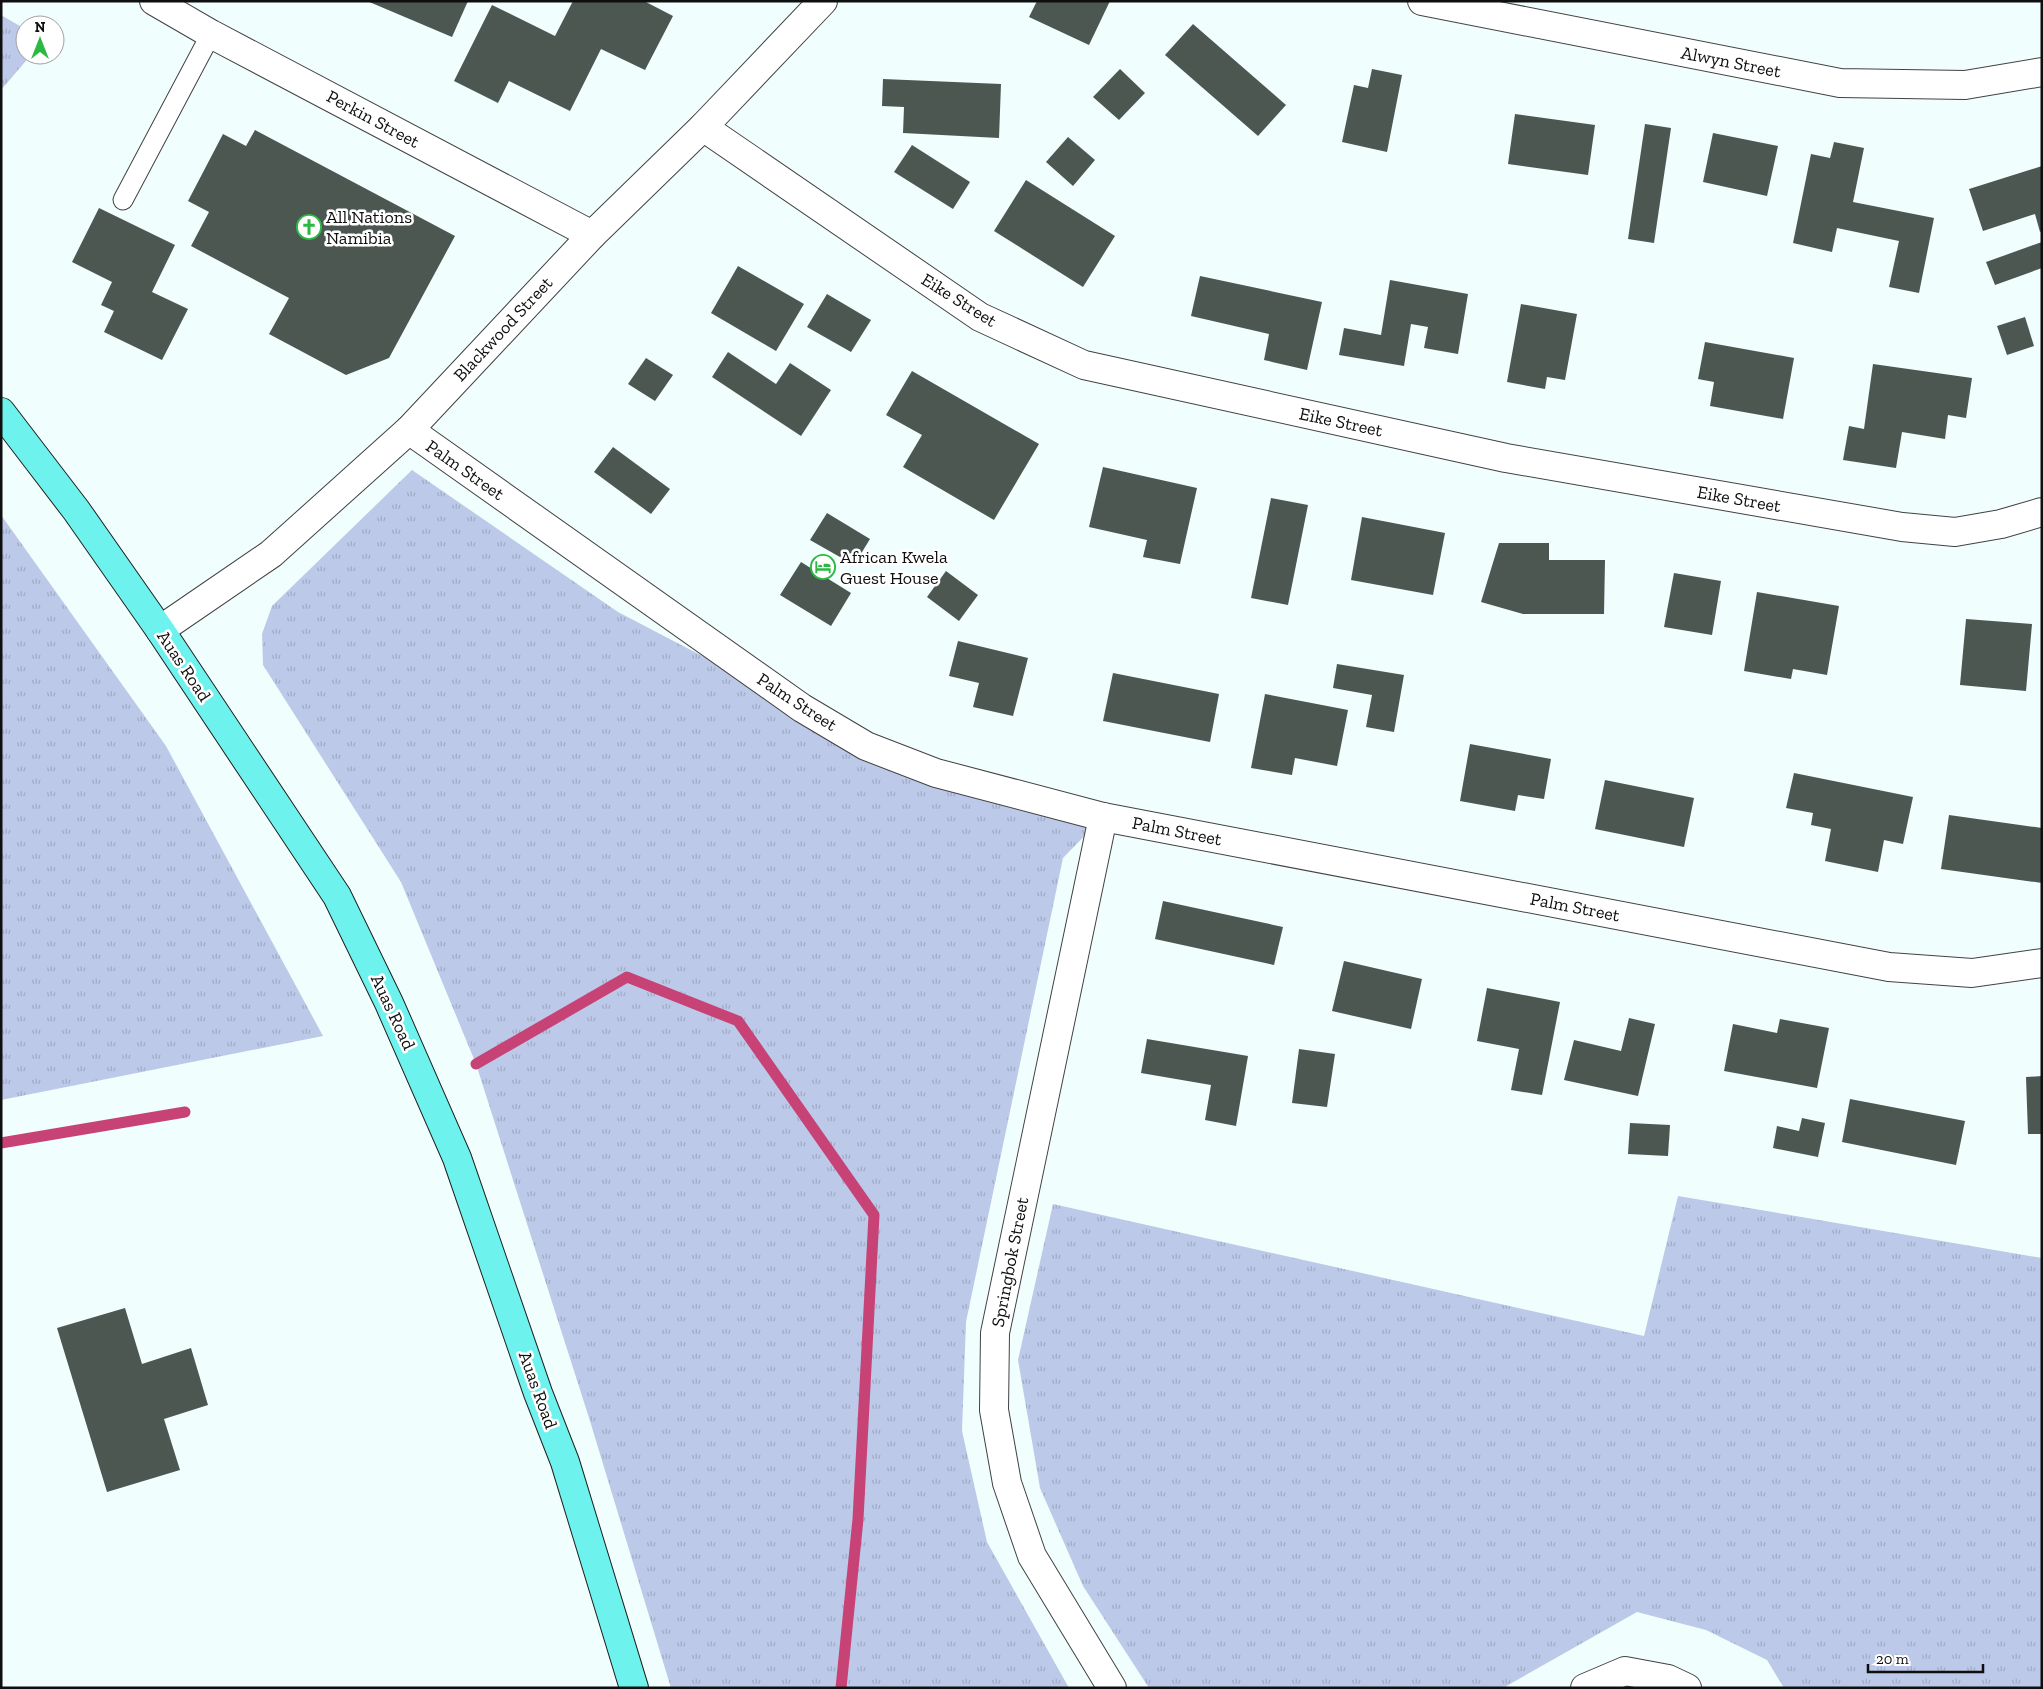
<svg xmlns="http://www.w3.org/2000/svg" width="2043" height="1689" font-family="'Zilla Slab',serif">
  <defs>
    <pattern id="grass-tufts" width="24" height="20" patternUnits="userSpaceOnUse" patternTransform="scale(1.25)"><rect width="24" height="20" fill="#bcc9e8"/><path d="M3 7l-1-3M5 7V3M7 7l1-3M15 17l-1-3M17 17v-4M19 17l1-3" fill="none" stroke="#a0abc6"/></pattern>
  </defs>
  <rect width="100%" height="100%" fill="#f1fefe"/>
  <g fill="url(#grass-tufts)">
    <polygon points="1,15 25,29 25,55 31,55 1,90"/>
    <polygon points="412,470 618,612 802,708 866,746 1103,817 1063,858 966,1322 962,1431 987,1542 1069,1688 671,1688 590,1421 476,1064 401,882 263,665 262,634 272,606"/>
    <polygon points="1,515 166,746 323,1036 1,1100"/>
    <polygon points="1678,1196 2042,1258 2042,1688 1784,1688 1767,1660 1706,1630 1637,1612 1503,1688 1149,1688 1083,1586 1040,1488 1018,1360 1053,1204 1644,1336"/>
  </g>
  <g fill="none" stroke-linecap="round" stroke-linejoin="round">
    <g stroke="#c74376" stroke-width="11">
      <polyline points="476,1064 627,977 738,1021 874,1215 858,1519 841,1688"/>
      <polyline points="1,1143 185,1112"/>
    </g>
  </g>
  <g fill="#4c5752">
    <polygon points="367,1 468,1 452,37"/>
    <polygon points="573,1 644,1 673,16 645,70 601,49 570,111 509,81 498,103 454,81 492,5 555,36"/>
    <polygon points="1037,1 1110,1 1089,45 1029,17"/>
    <polygon points="1193,24 1286,105 1258,136 1165,55"/>
    <polygon points="1120,69 1145,93 1119,120 1093,97"/>
    <polygon points="1372,69 1402,75 1387,152 1342,142 1354,85 1368,88"/>
    <polygon points="883,79 1001,84 999,138 903,133 904,107 882,106"/>
    <polygon points="1515,114 1595,125 1588,175 1508,164"/>
    <polygon points="1645,124 1671,128 1654,243 1628,239"/>
    <polygon points="255,130 455,236 389,358 346,375 269,334 289,298 191,246 209,212 188,201 223,134 246,146"/>
    <polygon points="1713,133 1778,146 1767,196 1703,182"/>
    <polygon points="1068,137 1095,160 1073,186 1046,162"/>
    <polygon points="1834,142 1864,148 1853,202 1934,218 1919,293 1889,287 1899,241 1837,228 1832,252 1793,243 1811,154 1830,158"/>
    <polygon points="912,145 970,182 953,209 894,172"/>
    <polygon points="2042,166 2042,231 2040,232 2035,214 1983,231 1969,189"/>
    <polygon points="1026,180 1115,236 1083,287 994,231"/>
    <polygon points="99,208 175,245 152,292 188,309 162,360 104,332 114,311 101,305 112,282 72,262"/>
    <polygon points="2042,242 2042,268 1995,285 1986,262"/>
    <polygon points="738,266 804,304 776,351 711,313"/>
    <polygon points="1200,276 1322,302 1307,370 1264,360 1269,334 1191,316"/>
    <polygon points="1390,280 1468,294 1458,354 1424,348 1428,327 1411,324 1404,366 1339,355 1344,328 1381,335"/>
    <polygon points="827,294 871,320 851,352 807,327"/>
    <polygon points="1521,304 1577,314 1565,380 1547,377 1545,389 1507,382"/>
    <polygon points="2025,317 2034,346 2007,355 1997,326"/>
    <polygon points="1705,342 1794,358 1783,419 1710,406 1714,382 1698,379"/>
    <polygon points="728,352 776,384 790,363 831,390 801,436 712,377"/>
    <polygon points="646,358 673,375 655,401 628,384"/>
    <polygon points="1873,364 1972,378 1966,418 1948,415 1945,439 1902,432 1896,468 1843,460 1849,426 1864,429"/>
    <polygon points="912,371 1039,444 994,520 903,467 922,435 886,415"/>
    <polygon points="613,447 670,489 651,514 594,472"/>
    <polygon points="1103,467 1197,488 1180,564 1143,557 1147,540 1089,527"/>
    <polygon points="1271,498 1308,505 1288,605 1251,598"/>
    <polygon points="827,513 870,539 854,565 810,540"/>
    <polygon points="1362,517 1445,533 1433,595 1351,580"/>
    <polygon points="1499,543 1549,543 1549,560 1605,560 1604,614 1523,614 1481,602"/>
    <polygon points="801,562 851,593 831,626 780,595"/>
    <polygon points="946,571 978,595 959,621 927,597"/>
    <polygon points="1674,573 1721,581 1712,635 1664,627"/>
    <polygon points="1757,592 1839,606 1827,675 1793,669 1791,679 1744,671"/>
    <polygon points="1966,619 2032,624 2026,691 1960,685"/>
    <polygon points="958,641 1028,658 1013,716 973,707 979,683 949,676"/>
    <polygon points="1337,664 1404,675 1394,732 1366,727 1372,695 1333,688"/>
    <polygon points="1113,673 1219,694 1210,742 1103,721"/>
    <polygon points="1265,694 1348,710 1337,766 1295,758 1292,775 1251,768"/>
    <polygon points="1470,744 1551,759 1544,799 1518,795 1515,811 1460,801"/>
    <polygon points="1794,773 1913,797 1903,844 1884,840 1878,872 1825,861 1831,829 1811,825 1813,813 1786,808"/>
    <polygon points="1605,780 1694,798 1684,847 1595,829"/>
    <polygon points="1949,815 2042,828 2042,883 1941,869"/>
    <polygon points="1163,901 1283,927 1274,965 1155,939"/>
    <polygon points="1344,961 1422,979 1411,1029 1332,1011"/>
    <polygon points="1487,988 1560,1002 1542,1095 1511,1090 1519,1049 1477,1041"/>
    <polygon points="1629,1018 1655,1024 1638,1096 1564,1080 1574,1040 1621,1051"/>
    <polygon points="1780,1019 1829,1028 1817,1088 1724,1071 1733,1024 1777,1033"/>
    <polygon points="1147,1039 1248,1056 1236,1126 1205,1120 1211,1085 1141,1073"/>
    <polygon points="1299,1049 1335,1054 1327,1107 1292,1103"/>
    <polygon points="2042,1076 2042,1134 2028,1134 2026,1077"/>
    <polygon points="1850,1099 1965,1121 1956,1165 1842,1142"/>
    <polygon points="1802,1118 1825,1123 1818,1157 1773,1148 1777,1126 1799,1131"/>
    <polygon points="1630,1123 1670,1125 1668,1156 1628,1154"/>
    <polygon points="125,1308 142,1364 191,1348 208,1405 164,1419 180,1470 107,1492 57,1328"/>
  </g>
  <g fill="none" stroke-linecap="round" stroke-linejoin="round">
    <defs>
      <polyline id="service" points="123,200 211,34"/>
      <g id="minor">
        <polyline points="154,1 211,34 592,235"/>
        <polyline points="1422,1 1840,83 1965,85 2042,72"/>
        <polyline points="703,127 980,317 1084,365 1506,458 1902,527 1955,532 2001,524 2042,512"/>
        <polyline points="409,430 802,708 866,746 936,773 1103,817 1889,967 1972,973 2042,963"/>
        <polyline points="1103,817 995,1333 994,1410 1007,1483 1032,1556 1112,1688"/>
        <polyline points="1585,1688 1625,1671 1668,1679 1687,1688"/>
      </g>
      <polyline id="tertiary" points="160,630 271,554 409,430 592,235 703,127 823,1"/>
      <polyline id="primary" points="1,412 76,510 160,630 337,896 389,1003 457,1158 538,1393 565,1462 634,1688"/>
    </defs>
    <use href="#service" stroke="#424242" stroke-width="21"/>
    <use href="#minor" stroke="#424242" stroke-width="30"/>
    <use href="#tertiary" stroke="#424242" stroke-width="30"/>
    <use href="#primary" stroke="#202020" stroke-width="30"/>
    <use href="#service" stroke="#fff" stroke-width="19"/>
    <use href="#minor" stroke="#fff" stroke-width="28"/>
    <use href="#tertiary" stroke="#fff" stroke-width="28"/>
    <use href="#primary" stroke="#6ef2ee" stroke-width="28"/>
  </g>
  <defs>
    <symbol id="church-ring" viewBox="-11 -11 22 22"><circle r="9.5" fill="#fff" stroke="#2db844" stroke-width="1.5"/><path d="M-1.2-6h2.4v3.5h3.3v2.4h-3.3V6h-2.4V-.1h-3.3v-2.4h3.3Z" fill="#2db844"/></symbol>
    <symbol id="hotel-ring" viewBox="-11 -11 22 22"><circle r="9.5" fill="#fff" stroke="#2db844" stroke-width="1.5"/><path d="M-6-4.5h1.5V1H6V5H4.5V3h-9V5H-6ZM-4 0a1.8 1.8 0 1 1 3.6 0ZM.5 0V-2.5h3Q6-2.5 6 0Z" fill="#2db844"/></symbol>
  </defs>
  <g fill-rule="evenodd">
    <use href="#church-ring" x="295" y="213" width="28" height="28"/>
    <use href="#hotel-ring" x="809" y="553" width="28" height="28"/>
  </g>
  <g text-anchor="middle" stroke-width="5" stroke-linejoin="round" paint-order="stroke">
    <g font-size="18" fill="#0f0f0f" stroke="#fff">
      <text transform="translate(1731 62) rotate(11)" y="6">Alwyn Street</text>
      <text transform="translate(373 119) rotate(28)" y="6">Perkin Street</text>
      <text transform="translate(959 300) rotate(32)" y="6">Eike Street</text>
      <text transform="translate(503 329) rotate(-47)" y="6">Blackwood Street</text>
      <text transform="translate(1341 422) rotate(12)" y="6">Eike Street</text>
      <text transform="translate(465 470) rotate(35)" y="6">Palm Street</text>
      <text transform="translate(1739 499) rotate(10)" y="6">Eike Street</text>
      <text transform="translate(184 666) rotate(56)" y="6">Auas Road</text>
      <text transform="translate(797 702) rotate(33)" y="6">Palm Street</text>
      <text transform="translate(1177 831) rotate(11)" y="6">Palm Street</text>
      <text transform="translate(1575 907) rotate(11)" y="6">Palm Street</text>
      <text transform="translate(393 1012) rotate(65)" y="6">Auas Road</text>
      <text transform="translate(1010 1262) rotate(-79)" y="6">Springbok Street</text>
      <text transform="translate(538 1390) rotate(70)" y="6">Auas Road</text>
    </g>
    <g font-size="18" fill="#0f0f0f" stroke="#fff" text-anchor="start">
      <text x="326" y="223">All Nations<tspan x="326" dy="21">Namibia</tspan></text>
      <text x="840" y="563">African Kwela<tspan x="840" dy="21">Guest House</tspan></text>
    </g>
  </g>
  <rect width="2043" height="1689" fill="none" stroke="#0f0f0f" stroke-width="5"/>
  <g transform="translate(40 40)"><circle r="24" fill="#ffffff" stroke="#9f9f9f"/>
  <path d="M0-4L9 19L0 12L-9 19Z" fill="#2db844"/>
  <text y="-8" font-size="14" font-weight="bold" text-anchor="middle" fill="#0f0f0f">N</text>
  </g>
  <path d="M1868 1664v8h115v-8" fill="none" stroke="#0f0f0f" stroke-width="2.5"/>
  <text x="1876" y="1664" font-size="15" fill="#0f0f0f" stroke="#ffffff" stroke-width="4" paint-order="stroke">20 m</text>
</svg>
